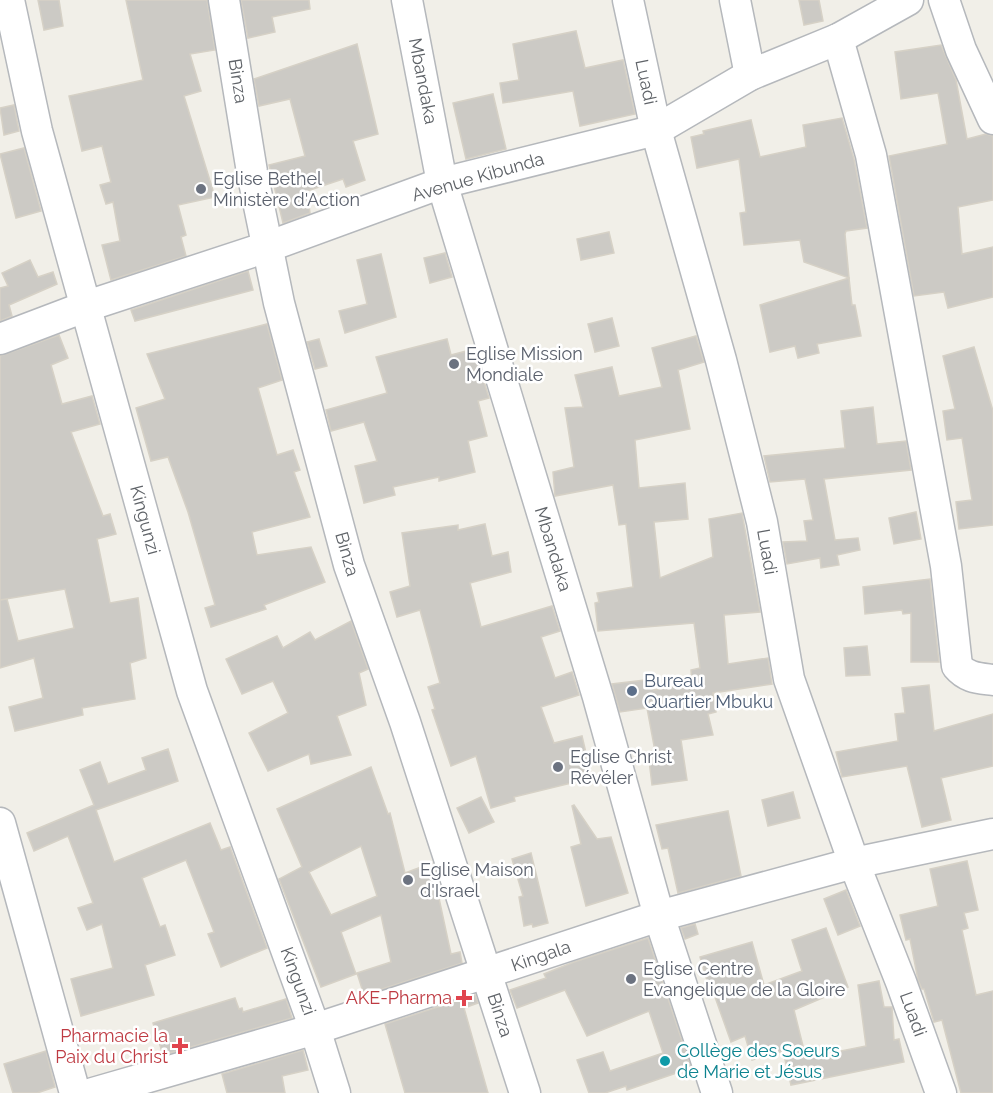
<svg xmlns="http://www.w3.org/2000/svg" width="993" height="1093" font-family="Raleway,sans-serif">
  <rect width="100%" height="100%" fill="#f1efe8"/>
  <g fill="#cccac5" stroke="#d6d1c6" stroke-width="1.5" fill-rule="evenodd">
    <polygon points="38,0 59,0 63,26 44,30"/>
    <polygon points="126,0 207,0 215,50 190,54 201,91 184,96 215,197 178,205 186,235 181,237 186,256 111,280 102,245 120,241 113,202 106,204 100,185 111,182 102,146 82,151 69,96 143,80"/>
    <polygon points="241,0 309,0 310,9 272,17 275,32 248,38"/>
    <polygon points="799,0 819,0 823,21 804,25"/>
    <polygon points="576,31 585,68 623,60 635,114 580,126 573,91 503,103 500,83 519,80 513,44"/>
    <polygon points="357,44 378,134 353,141 365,180 346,187 343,179 307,191 310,213 283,223 269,165 305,156 290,99 259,106 254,79"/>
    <polygon points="941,45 956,80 967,139 986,134 993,136 993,200 958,207 962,254 993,247 993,297 948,308 944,292 914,296 889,156 947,144 938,93 901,99 895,52"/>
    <polygon points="493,94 506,149 466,159 453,103"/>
    <polygon points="14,105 19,131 4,135 0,108"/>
    <polygon points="842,118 854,159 867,228 846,231 845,234 849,278 804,262 800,240 744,245 740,213 746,212 739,159 697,168 691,137 704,134 703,131 751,120 760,157 806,147 803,125"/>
    <polygon points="24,148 41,211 16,218 0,154"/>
    <polygon points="609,232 614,253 581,260 577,239"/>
    <polygon points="445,253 452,277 430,283 424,258"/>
    <polygon points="381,254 396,317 345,333 339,311 367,304 357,260"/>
    <polygon points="30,260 38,277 53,272 57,284 9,305 12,316 0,321 0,288 8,286 2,273"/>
    <polygon points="248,271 253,290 135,321 131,310"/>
    <polygon points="849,278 852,305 855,305 861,336 817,344 819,353 798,358 795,346 770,352 760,305"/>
    <polygon points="612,318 619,346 595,352 588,324"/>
    <polygon points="267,324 282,380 258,388 277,455 293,450 300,470 294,472 310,517 252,532 257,555 311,547 325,582 264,605 266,609 211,627 205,608 215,605 188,512 168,457 151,461 136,408 165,399 147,354"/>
    <polygon points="59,335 68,358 51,365 62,404 92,396 100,424 71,432 103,516 110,514 116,534 97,539 110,603 138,598 146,658 130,663 135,699 82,708 83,715 15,731 9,707 43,698 34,658 0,668 0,600 7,599 18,641 74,628 65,589 0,600 0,356"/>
    <polygon points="696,336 704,362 678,370 690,429 635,440 639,488 685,483 688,519 654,522 660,578 713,557 709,519 742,513 760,612 724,615 728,664 768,658 772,684 713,693 716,712 708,714 713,735 681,740 687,780 652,785 648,752 655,751 647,708 620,712 612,684 653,679 654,690 692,683 691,670 700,668 694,623 598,631 595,603 599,602 597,593 633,587 626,524 619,525 613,485 555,496 553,472 574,467 565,408 583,407 575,375 612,367 619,396 662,387 652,348"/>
    <polygon points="319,339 327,366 315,369 307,342"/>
    <polygon points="447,339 451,355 474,349 489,398 478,401 487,436 468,441 475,472 439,481 439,477 393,487 395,495 364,503 355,466 377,461 364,422 331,431 326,410 387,393 376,357"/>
    <polygon points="974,347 993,411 993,525 959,529 956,502 972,500 962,438 947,440 943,411 955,409 943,356"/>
    <polygon points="873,407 877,444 906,441 911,470 824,479 835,540 858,538 860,550 837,555 839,565 821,568 820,558 787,564 783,542 807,541 804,521 813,520 805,479 770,482 764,456 845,448 841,411"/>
    <polygon points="916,512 921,539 894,544 889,518"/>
    <polygon points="485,524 492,556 508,552 511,572 470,583 481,627 552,606 560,631 541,637 555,678 572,672 579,695 541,707 554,743 582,736 592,778 514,797 515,801 491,808 476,756 451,766 432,710 435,709 428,687 440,683 420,610 397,617 390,592 410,586 402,533 458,525 458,530"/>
    <polygon points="930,579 939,662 911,662 911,613 903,614 902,610 865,614 863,587"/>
    <polygon points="351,621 368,669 359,673 366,705 337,716 351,755 311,764 309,754 268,771 249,733 288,713 273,681 242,694 226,659 277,636 283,648 310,632 315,640"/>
    <polygon points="867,646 870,675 846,676 844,648"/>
    <polygon points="929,685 934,731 993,714 993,766 941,778 951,820 922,827 907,766 842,777 836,752 898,741 895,714 905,713 902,688"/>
    <polygon points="168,749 178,781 96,810 114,862 210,823 221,850 230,847 267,948 221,967 208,934 214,932 186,860 142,878 160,927 165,925 175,955 145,965 154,995 81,1016 71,979 113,968 102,924 87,930 78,908 93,903 68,836 34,851 27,833 94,805 80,770 100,762 108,784 146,770 142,758"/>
    <path d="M 371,767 L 388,814 L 390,813 L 405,873 L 432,863 L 441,888 L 437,889 L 451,954 L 460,952 L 462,963 L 364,995 L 357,973 L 391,962 L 381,915 L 341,932 L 356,974 L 321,987 L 279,879 L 302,867 L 277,809 ZM 361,846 L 377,896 L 331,915 L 309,872 Z"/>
    <polygon points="793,792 800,818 768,826 762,800"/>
    <polygon points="481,797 494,822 469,833 457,808"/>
    <polygon points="574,805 597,839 611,837 628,893 586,906 571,847 581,844 572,806"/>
    <polygon points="728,811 741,876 678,893 668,848 662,849 656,825"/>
    <polygon points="531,853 548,923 533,927 532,924 524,926 519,897 523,896 512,859"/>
    <polygon points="967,861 978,910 964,913 968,928 962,930 976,995 993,991 993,1093 961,1093 942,1020 934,1022 924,989 922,989 918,980 910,939 906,940 900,915 938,906 930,869"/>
    <polygon points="846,890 860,926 838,935 824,899"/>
    <polygon points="695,924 698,934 685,939 681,928"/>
    <polygon points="826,928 848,987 794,1010 806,1058 866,1046 858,985 879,981 884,1007 892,1007 894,1040 899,1039 904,1062 791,1085 783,1051 752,1060 745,1036 731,1042 710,983 708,984 700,957 752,942 764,985 802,971 792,940"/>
    <polygon points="648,938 691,1068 627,1090 626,1086 605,1093 589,1093 577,1060 603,1052 610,1071 663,1053 649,1011 587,1036 565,990 517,1008 510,990 546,978 544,974 574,962"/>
    <polygon points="475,995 478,1003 464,1008 488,1093 405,1093 385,1024"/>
    <polygon points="235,998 239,1009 242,1008 243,1012 286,999 292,1018 163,1055 153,1023"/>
    <polygon points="303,1050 308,1070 282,1076 285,1093 227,1093 222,1074"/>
    <polygon points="46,1051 55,1087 37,1093 13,1093 4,1064"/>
  </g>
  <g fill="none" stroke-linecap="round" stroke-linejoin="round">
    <defs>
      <g id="minor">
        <polyline points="9,0 37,131 192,691 315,1029 335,1093"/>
        <polyline points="224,0 252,172 279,303 349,565 405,722 525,1093"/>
        <polyline points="407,0 442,183 598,697 659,916 717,1093"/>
        <polyline points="628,0 656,130 721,360 762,522 789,679 854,863 901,982 941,1093"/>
        <polyline points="735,0 750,75"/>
        <polyline points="944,0 961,50 993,119"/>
        <path d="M 838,39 L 871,155 L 946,566 L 957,666 C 967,678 978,678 993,680"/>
        <polyline points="0,339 87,306 267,247 442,183 656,130 750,75 838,39 908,0"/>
        <polyline points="0,823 75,1093"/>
        <polyline points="93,1093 315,1029 659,916 854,863 993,834"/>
      </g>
    </defs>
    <use href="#minor" stroke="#b5b8bc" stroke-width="33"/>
    <use href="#minor" stroke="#fff" stroke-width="30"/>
  </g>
  <g fill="#6b7280" stroke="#fff" stroke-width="2">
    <circle cx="201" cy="189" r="6"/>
    <circle cx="454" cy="364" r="6"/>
    <circle cx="558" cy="767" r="6"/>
    <circle cx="408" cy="880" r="6"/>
    <circle cx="631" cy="979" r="6"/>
  </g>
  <circle fill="#5c6f8a" stroke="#fff" stroke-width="2" cx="632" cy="691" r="6"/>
  <g fill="#e0444e" stroke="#fff" stroke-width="2">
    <path d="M461 989h6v6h6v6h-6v6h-6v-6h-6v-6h6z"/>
    <path d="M177 1037h6v6h6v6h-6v6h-6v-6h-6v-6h6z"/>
  </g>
  <circle fill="#0f9aa8" stroke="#fff" stroke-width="2" cx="665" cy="1061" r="6"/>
  <g text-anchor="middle" stroke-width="5" stroke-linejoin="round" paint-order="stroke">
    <g font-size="18" fill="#5f6368" stroke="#fff">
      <text transform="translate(238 81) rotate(81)" y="6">Binza</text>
      <text transform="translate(423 81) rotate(79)" y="6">Mbandaka</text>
      <text transform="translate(646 82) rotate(78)" y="6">Luadi</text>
      <text transform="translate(478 177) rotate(-16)" y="6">Avenue Kibunda</text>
      <text transform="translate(145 520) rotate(75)" y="6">Kingunzi</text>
      <text transform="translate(553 549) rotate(73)" y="6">Mbandaka</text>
      <text transform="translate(767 552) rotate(80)" y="6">Luadi</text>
      <text transform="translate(347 554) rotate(74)" y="6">Binza</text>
      <text transform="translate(541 956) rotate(-19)" y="6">Kingala</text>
      <text transform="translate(298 981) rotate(70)" y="6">Kingunzi</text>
      <text transform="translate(913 1014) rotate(70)" y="6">Luadi</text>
      <text transform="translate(500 1015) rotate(72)" y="6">Binza</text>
    </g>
    <g font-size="18" fill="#5b616d" stroke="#fff" text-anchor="start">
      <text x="213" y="185">Eglise Bethel<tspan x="213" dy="21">Ministère d'Action</tspan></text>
      <text x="466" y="360">Eglise Mission<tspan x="466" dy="21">Mondiale</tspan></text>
      <text x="570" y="763">Eglise Christ<tspan x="570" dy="21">Révéler</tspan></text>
      <text x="420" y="876">Eglise Maison<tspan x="420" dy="21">d'Israel</tspan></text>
      <text x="643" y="975">Eglise Centre<tspan x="643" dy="21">Evangelique de la Gloire</tspan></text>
    </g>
    <g font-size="18" fill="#4e5e75" stroke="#fff" text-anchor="start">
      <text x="644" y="687">Bureau<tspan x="644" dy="21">Quartier Mbuku</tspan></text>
    </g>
    <g font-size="18" fill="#be3a42" stroke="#fff" text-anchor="end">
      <text x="452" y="1004">AKE-Pharma</text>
      <text x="168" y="1042">Pharmacie la<tspan x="168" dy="21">Paix du Christ</tspan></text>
    </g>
    <g font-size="18" fill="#0d838f" stroke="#fff" text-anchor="start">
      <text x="677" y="1057">Collège des Soeurs<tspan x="677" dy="21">de Marie et Jésus</tspan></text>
    </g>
  </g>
</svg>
